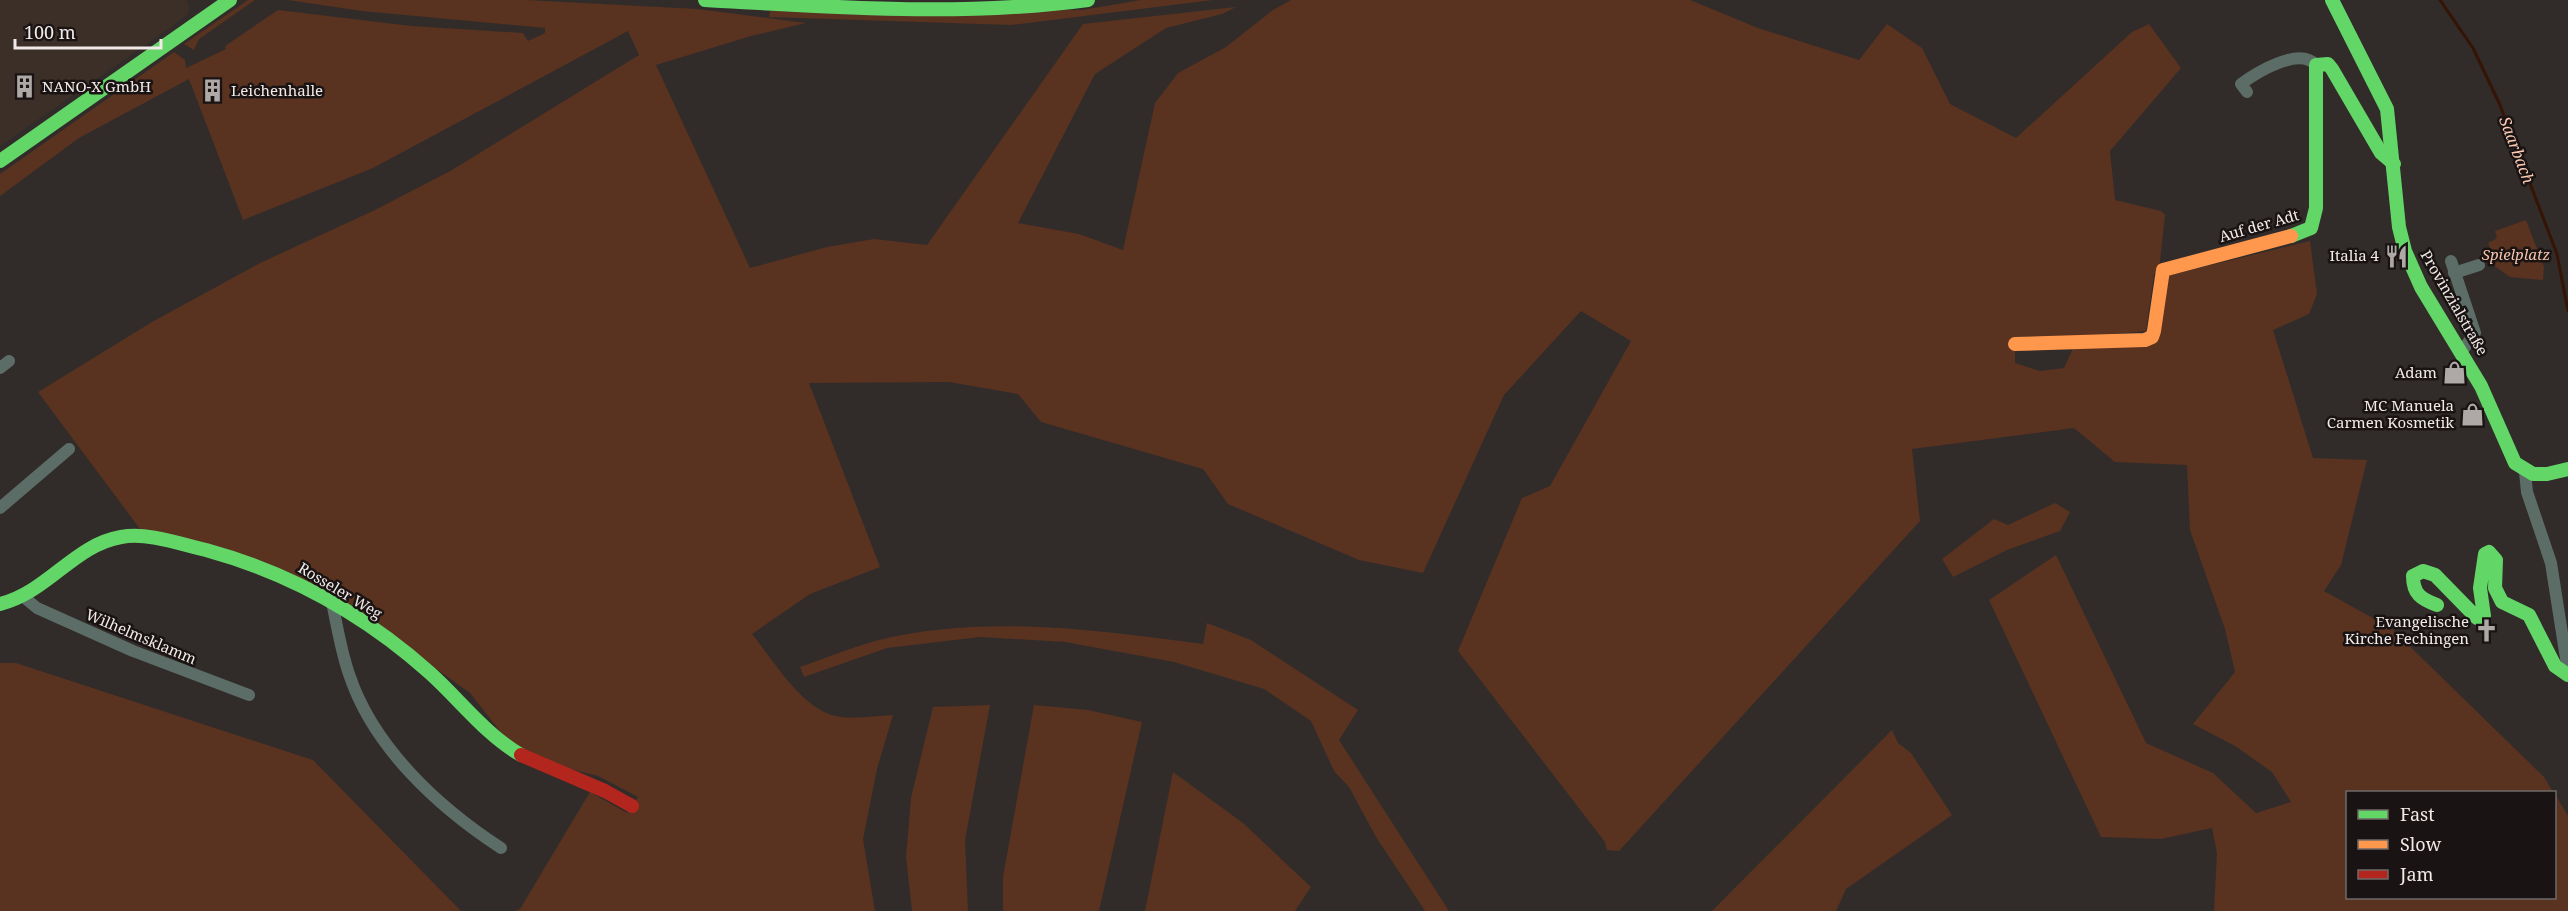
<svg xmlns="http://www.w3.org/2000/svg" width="2568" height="911" font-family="'Noto Serif',serif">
  <rect width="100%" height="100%" fill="#312c2a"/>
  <polygon fill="#3c2f28" points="0,0 187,0 189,9 187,15 164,32 0,146"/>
  <g fill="#593220">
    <polygon points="248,0 255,0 199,39 194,50 184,44"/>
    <path d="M 288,0 L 526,0 L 697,9 L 806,23 L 751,36 L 656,65 L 750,268 L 827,247 L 874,239 L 927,245 L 1083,24 L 1236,7 L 1222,14 L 1166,28 L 1095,74 L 1018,223 L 1079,234 L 1123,250 L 1155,103 L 1178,73 L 1226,47 L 1273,10 L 1291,0 L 1690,0 L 1758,28 L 1859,60 L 1887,24 L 1922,48 L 1950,104 L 2016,138 L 2132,32 L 2149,24 L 2181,68 L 2110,151 L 2115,200 L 2161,211 L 2165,215 L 2159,270 L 2154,274 L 2146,331 L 2015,344 L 2015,363 L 2040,371 L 2064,368 L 2076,342 L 2154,343 L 2166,276 L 2310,241 L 2317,294 L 2309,314 L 2273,330 L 2313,458 L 2367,460 L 2341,565 L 2324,591 L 2391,628 L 2544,777 L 2553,792 L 2348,792 L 2348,898 L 2554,898 L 2555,794 L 2568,816 L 2568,911 L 2214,911 L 2217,853 L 2212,828 L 2161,839 L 2101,837 L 1989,600 L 2056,555 L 2146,743 L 2213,773 L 2256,813 L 2291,802 L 2272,772 L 2235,746 L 2193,724 L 2235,672 L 2225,629 L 2190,530 L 2187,465 L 2115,462 L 2074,428 L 1912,449 L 1920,521 L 1619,851 L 1607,850 L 1605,842 L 1458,651 L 1522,498 L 1550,486 L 1631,341 L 1581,311 L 1504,395 L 1423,573 L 1359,560 L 1228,504 L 1203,469 L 1041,422 L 1018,394 L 949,382 L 809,383 L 880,567 L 810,594 L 752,634 C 774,661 804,713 841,717 C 857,719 876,716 893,715 L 877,769 L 863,839 L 875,911 L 515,911 L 520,909 L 590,792 L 627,813 L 638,797 L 598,776 L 558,766 L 524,750 L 503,735 L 470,693 L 332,594 L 140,529 L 38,392 L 152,322 L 260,263 L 375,210 L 452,170 L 639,55 L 628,31 L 373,168 L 243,220 L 189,79 L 79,138 L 0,196 L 0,174 L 174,52 L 185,60 L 186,68 L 226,49 L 225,46 L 278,10 L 411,26 L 523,33 L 528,41 L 545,33 L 545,28 L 362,11 Z"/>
    <polygon points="1141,0 1213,0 1011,25 769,17 770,11 1082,10"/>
    <polygon points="2526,220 2544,267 2543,280 2510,277 2486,260 2493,255 2488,243 2497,238 2495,231"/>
    <polygon points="2055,503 2070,512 2060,531 2007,550 1953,577 1942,559 1994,519 2008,525"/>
    <path d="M 1207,623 L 1251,640 L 1358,710 L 1339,740 L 1449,911 L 1425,911 L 1376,837 L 1349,787 L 1334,771 L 1311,721 L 1264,689 L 1174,662 L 1065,642 L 980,637 L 887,648 L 804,677 L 800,667 C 826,658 852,647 879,640 C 983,614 1098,630 1203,644 Z"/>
    <polygon points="0,663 16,663 313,760 461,911 0,911"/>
    <polygon points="990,705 965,840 968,911 912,911 906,857 911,798 933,707"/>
    <polygon points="1034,705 1088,710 1142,722 1099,911 1003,911 1003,877"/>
    <polygon points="1892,730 1898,743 1911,753 1952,815 1846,889 1836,911 1712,911"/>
    <polygon points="1173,772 1243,823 1311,887 1295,911 1145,911"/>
  </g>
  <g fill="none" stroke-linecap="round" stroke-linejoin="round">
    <polyline stroke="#361405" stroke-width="3" points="2440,0 2473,48 2500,105 2557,254 2568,311"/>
    <g stroke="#5c6c67" stroke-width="12">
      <path d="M 2247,92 L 2241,84 C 2256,73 2299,46 2316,65"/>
      <polyline points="2451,261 2475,333 2462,351"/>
      <polyline points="2454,273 2479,265"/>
      <polyline points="0,368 9,361"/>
      <polyline points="2525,472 2527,492 2551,563 2568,671"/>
      <polyline points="0,508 69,449"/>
      <polyline points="25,598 37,608 133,651 249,695"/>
      <path d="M 332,602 C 337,626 341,651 349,674 C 373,747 438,807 501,848"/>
    </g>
    <g stroke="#63d668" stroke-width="14">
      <path d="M 705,0 C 833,7 960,17 1088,0"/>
      <polyline points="2332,0 2387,109 2399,227 2405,251 2421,287 2481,386 2515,463 2533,474 2547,474 2568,469"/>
      <polyline points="0,161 230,0"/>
      <polyline points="2291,236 2311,228 2316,208 2316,65 2328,64 2332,69 2381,153 2394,164"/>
      <path d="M 0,604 C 48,592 74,545 121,537 C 148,532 180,544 206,550 C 290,573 365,615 430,673 C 460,700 486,735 521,755"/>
      <path d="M 2437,605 C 2421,599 2413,594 2413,576 L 2423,571 L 2435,575 L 2477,618 L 2484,616 L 2480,588 L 2485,554 L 2489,552 L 2496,560 L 2495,588 L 2502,602 L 2529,615 L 2555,666 L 2568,675"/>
    </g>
    <polyline stroke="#ff974d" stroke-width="14" points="2015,344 2145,340 2152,337 2154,331 2163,270 2291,236"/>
    <polyline stroke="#b3261e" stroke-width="14" points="521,755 605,791 632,806"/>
  </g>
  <defs>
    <symbol id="building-bare" viewBox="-9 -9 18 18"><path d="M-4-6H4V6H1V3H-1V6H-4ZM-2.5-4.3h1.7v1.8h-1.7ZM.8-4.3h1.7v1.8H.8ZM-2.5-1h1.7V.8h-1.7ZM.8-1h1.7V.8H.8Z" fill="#aea8a6" stroke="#191413" stroke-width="2.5" paint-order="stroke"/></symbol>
    <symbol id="restaurant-bare" viewBox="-9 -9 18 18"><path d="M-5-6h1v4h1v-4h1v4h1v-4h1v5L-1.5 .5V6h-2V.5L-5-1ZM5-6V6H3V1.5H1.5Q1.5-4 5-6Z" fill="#aea8a6" stroke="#191413" stroke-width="2.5" paint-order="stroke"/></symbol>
    <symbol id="shop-bare" viewBox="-9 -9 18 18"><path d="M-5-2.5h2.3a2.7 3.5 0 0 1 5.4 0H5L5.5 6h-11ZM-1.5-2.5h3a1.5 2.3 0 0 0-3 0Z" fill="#aea8a6" stroke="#191413" stroke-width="2.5" paint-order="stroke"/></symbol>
    <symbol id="church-bare" viewBox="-9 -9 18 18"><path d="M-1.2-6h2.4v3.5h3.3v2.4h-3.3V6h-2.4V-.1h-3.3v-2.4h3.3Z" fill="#aea8a6" stroke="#191413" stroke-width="2.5" paint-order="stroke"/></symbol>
  </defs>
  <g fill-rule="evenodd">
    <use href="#building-bare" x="8" y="70" width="33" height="33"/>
    <use href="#building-bare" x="196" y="74" width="33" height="33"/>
    <use href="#restaurant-bare" x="2380" y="240" width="33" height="33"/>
    <use href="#shop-bare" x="2438" y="356" width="33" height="33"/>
    <use href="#shop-bare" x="2456" y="398" width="33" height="33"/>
    <use href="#church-bare" x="2470" y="614" width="33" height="33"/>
  </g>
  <g text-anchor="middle" stroke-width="5" stroke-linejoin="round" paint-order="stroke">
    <g font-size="15" fill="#f1eae8" stroke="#191413" text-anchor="end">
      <text x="42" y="92" text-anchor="start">NANO-X GmbH</text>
      <text x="231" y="96" text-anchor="start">Leichenhalle</text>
      <text x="2379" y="261">Italia 4</text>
      <text x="2437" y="378">Adam</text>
      <text x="2454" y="411">MC Manuela<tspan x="2454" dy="17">Carmen Kosmetik</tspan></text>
      <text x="2469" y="627">Evangelische<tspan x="2469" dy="17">Kirche Fechingen</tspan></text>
    </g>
    <g font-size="15" fill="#f1eae8" stroke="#191413">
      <text transform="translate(2259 226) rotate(-16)" y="5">Auf der Adt</text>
      <text transform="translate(2454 303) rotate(60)" y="5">Provinzialstraße</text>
      <text transform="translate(340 591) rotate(31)" y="5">Rosseler Weg</text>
      <text transform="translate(141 637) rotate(23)" y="5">Wilhelmsklamm</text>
    </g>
    <g font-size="15" font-style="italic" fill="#f5c3ac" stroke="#191413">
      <text x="2516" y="260">Spielplatz</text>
    </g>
    <g font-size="16" font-style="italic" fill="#fcc9b2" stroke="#191413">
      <text transform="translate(2517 150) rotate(69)" y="6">Saarbach</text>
    </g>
  </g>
  <rect x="2346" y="791" width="210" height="108" fill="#191413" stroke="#6f6a68" stroke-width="1.5"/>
  <rect x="2358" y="810" width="30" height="9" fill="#63d668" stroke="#6f6a68" stroke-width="1.5"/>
  <text x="2400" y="821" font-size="18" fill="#f1eae8">Fast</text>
  <rect x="2358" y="840" width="30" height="9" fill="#ff974d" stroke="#6f6a68" stroke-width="1.5"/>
  <text x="2400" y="851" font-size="18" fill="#f1eae8">Slow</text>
  <rect x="2358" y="870" width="30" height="9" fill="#b3261e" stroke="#6f6a68" stroke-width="1.5"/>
  <text x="2400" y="881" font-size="18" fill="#f1eae8">Jam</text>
  <path d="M15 39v9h146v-9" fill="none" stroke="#f1eae8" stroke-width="3"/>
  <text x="24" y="39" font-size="18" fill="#f1eae8" stroke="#191413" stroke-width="4.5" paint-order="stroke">100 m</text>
</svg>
